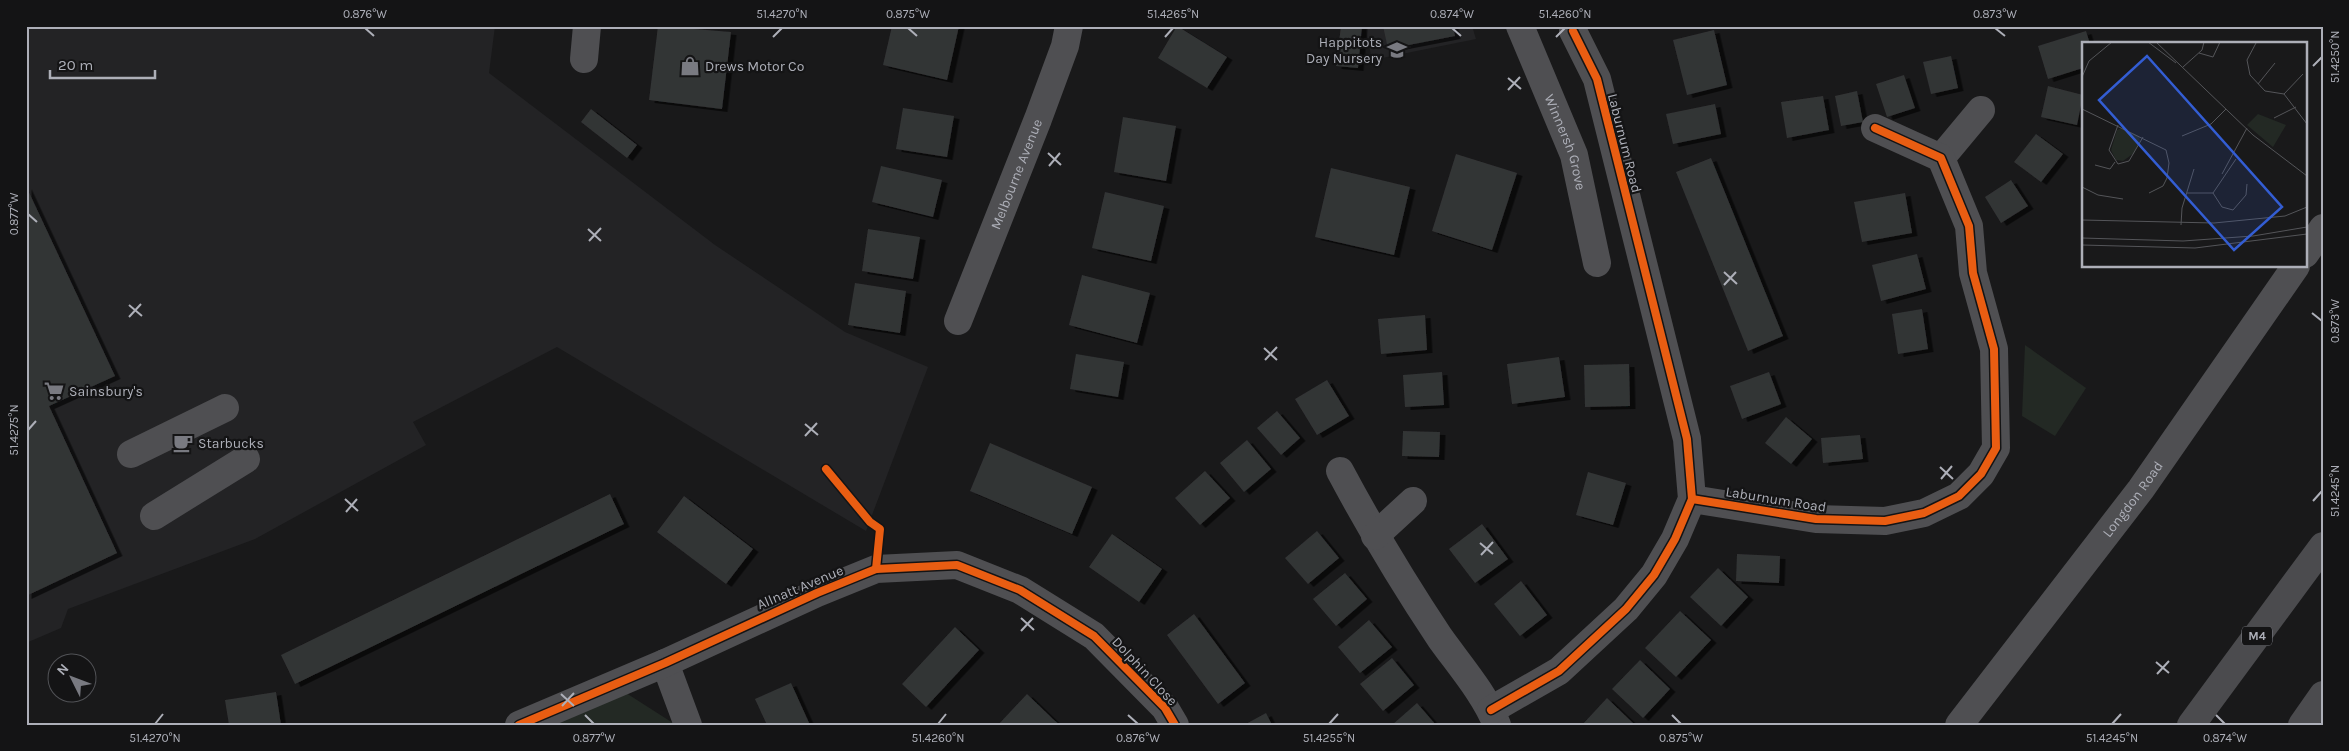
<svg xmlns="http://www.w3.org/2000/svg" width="2349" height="751" font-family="Karla,sans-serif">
  <defs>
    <filter id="shadow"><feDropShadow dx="5.5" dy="3" stdDeviation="0" flood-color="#0009"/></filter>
  </defs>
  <rect width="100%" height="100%" fill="#19191a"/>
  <g fill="#232325">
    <polygon points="26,26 495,26 489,73 715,245 845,332 928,367 866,531 557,347 413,422 426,445 255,539 68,609 61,628 26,643"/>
    <polygon points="1365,26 1472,26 1476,39 1372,60"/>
  </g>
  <g fill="#232924">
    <polygon points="2025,345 2086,388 2055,436 2022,416"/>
    <polygon points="626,693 676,725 550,725"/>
  </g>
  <g fill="#333435" filter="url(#shadow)">
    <polygon points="658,26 731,32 722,109 649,100"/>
    <polygon points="892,26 959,26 947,80 883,65"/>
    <polygon points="1177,26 1227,57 1207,88 1158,58"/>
    <polygon points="1341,26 1362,26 1358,68 1336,66"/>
    <polygon points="1383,26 1453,26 1455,36 1388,49"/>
    <polygon points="1714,30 1727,85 1687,95 1673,40"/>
    <polygon points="2086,31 2090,44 2083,44 2083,68 2048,79 2038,46"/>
    <polygon points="1951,56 1958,88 1931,94 1923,62"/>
    <polygon points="1904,75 1915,108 1887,117 1876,84"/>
    <polygon points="2048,86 2083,95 2077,125 2041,117"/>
    <polygon points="1857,91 1863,122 1841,126 1835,96"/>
    <polygon points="1823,96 1829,130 1787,138 1781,102"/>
    <polygon points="1715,104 1721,134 1673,144 1666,114"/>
    <polygon points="903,108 954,116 947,157 896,149"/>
    <polygon points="591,109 637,145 627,158 581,122"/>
    <polygon points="1123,117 1176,126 1166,181 1114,172"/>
    <polygon points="2036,134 2063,154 2041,182 2014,162"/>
    <polygon points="1456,154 1517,173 1492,250 1432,231"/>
    <polygon points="1711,158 1783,336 1748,351 1676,172"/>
    <polygon points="881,166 942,180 933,217 872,202"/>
    <polygon points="1331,168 1410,187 1394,255 1315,237"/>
    <polygon points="2011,180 2028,206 2001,223 1985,197"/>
    <polygon points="26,186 115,376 49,406 117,553 26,596"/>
    <polygon points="1105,192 1164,206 1151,261 1092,248"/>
    <polygon points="1905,193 1912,233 1862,242 1854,202"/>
    <polygon points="868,229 920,237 913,279 862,271"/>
    <polygon points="1917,254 1926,289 1881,301 1872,265"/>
    <polygon points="1082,275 1150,293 1137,343 1069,325"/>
    <polygon points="855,283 906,291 900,333 848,325"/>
    <polygon points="1922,309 1928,349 1898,354 1892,314"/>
    <polygon points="1425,315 1427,350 1381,354 1378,319"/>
    <polygon points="1076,354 1124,362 1118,397 1070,389"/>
    <polygon points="1559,357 1565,397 1512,404 1507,364"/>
    <polygon points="1629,364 1630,406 1585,407 1584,365"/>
    <polygon points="1442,372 1444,405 1405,407 1403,375"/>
    <polygon points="1769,372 1781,404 1742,419 1730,386"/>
    <polygon points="1327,380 1349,416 1317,435 1295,399"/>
    <polygon points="1277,411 1300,438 1281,455 1257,428"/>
    <polygon points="1786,417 1812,439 1791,464 1765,443"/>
    <polygon points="1403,431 1440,432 1439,457 1402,456"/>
    <polygon points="1860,435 1863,459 1823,463 1821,438"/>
    <polygon points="1247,440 1271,469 1244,492 1220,463"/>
    <polygon points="990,443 1092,487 1072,534 970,491"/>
    <polygon points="1205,471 1230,498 1200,525 1175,498"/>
    <polygon points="1588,472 1626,483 1613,525 1576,515"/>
    <polygon points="610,494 624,524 295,684 281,655"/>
    <polygon points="684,496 753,549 726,584 657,532"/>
    <polygon points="1482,524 1508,559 1475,583 1449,549"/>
    <polygon points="1317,531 1339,558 1308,584 1285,558"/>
    <polygon points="1112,534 1162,569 1139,602 1089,567"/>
    <polygon points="1737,554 1780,556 1779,583 1736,581"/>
    <polygon points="1718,568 1748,597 1721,626 1690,597"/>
    <polygon points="1345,573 1367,599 1336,626 1313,599"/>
    <polygon points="1521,581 1547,615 1520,636 1494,604"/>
    <polygon points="1680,611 1711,640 1676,677 1645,648"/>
    <polygon points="1194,614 1245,683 1218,704 1167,635"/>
    <polygon points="1369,620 1392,647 1360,673 1338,647"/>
    <polygon points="955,627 979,650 926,707 902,684"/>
    <polygon points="1392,658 1414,685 1383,711 1360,684"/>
    <polygon points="1640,660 1670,689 1643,718 1612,689"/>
    <polygon points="791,683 810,725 767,725 755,699"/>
    <polygon points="276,692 281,725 229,725 225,700"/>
    <polygon points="1027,694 1054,720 1060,725 998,725"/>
    <polygon points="1607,698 1635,725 1582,725"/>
    <polygon points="1417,703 1436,725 1392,725"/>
    <polygon points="1266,713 1272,725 1244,725"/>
  </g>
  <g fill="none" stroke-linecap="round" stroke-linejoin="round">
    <g stroke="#4f4f52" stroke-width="28">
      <path id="s1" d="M 1520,26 L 1574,155 L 1597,263"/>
      <polyline points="584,59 587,26"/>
      <polyline points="1941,158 1981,110"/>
      <polyline points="2305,254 2323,228"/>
      <path id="s2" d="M 958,321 L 1038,119 L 1065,46 L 1069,26"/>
      <polyline points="131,454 225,408"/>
      <path d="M 1340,471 C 1371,529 1404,584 1440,638 C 1460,666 1484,693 1497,725"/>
      <polyline points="1692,499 1816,519 1885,521 1924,513 1959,496 1981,474 1996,448 1994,349 1973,273 1969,226 1941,158 1875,128"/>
      <polyline points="154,516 246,459"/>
      <polyline points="1375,536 1413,501"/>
      <polyline points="665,663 688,725"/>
      <polyline points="1491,710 1559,671 1626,609 1654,575 1675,539 1692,499 1687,439 1597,79 1573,31"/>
      <polyline points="519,725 665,663 817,593 876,569 957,565 1020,590 1094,636 1165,708 1175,725"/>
      <path id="s3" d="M 1959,725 L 2141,489 L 2296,266"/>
    </g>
    <g stroke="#4b4b4e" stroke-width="28">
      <polyline points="2191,725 2323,546"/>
      <polyline points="2302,725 2323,695"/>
    </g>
    <defs>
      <g id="cycleway">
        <polyline points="826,469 870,522 880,529 876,569"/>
        <polyline points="1692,499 1816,519 1885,521 1924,513 1959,496 1981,474 1996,448 1994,349 1973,273 1969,226 1941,158 1875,128"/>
        <polyline points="1491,710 1559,671 1626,609 1654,575 1675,539 1692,499 1687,439 1597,79 1573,31"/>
        <polyline points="519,725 665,663 817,593 876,569 957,565 1020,590 1094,636 1165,708 1175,725"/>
      </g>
    </defs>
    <use href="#cycleway" stroke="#141415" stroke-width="11"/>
    <use href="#cycleway" stroke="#e95d12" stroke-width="8"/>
  </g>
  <path fill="none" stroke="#adafb8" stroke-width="2" d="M 365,28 L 374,36M 908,28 L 917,36M 1452,28 L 1461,36M 1995,28 L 2005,36M 773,37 L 782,28M 1165,37 L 1173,28M 1556,37 L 1565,28M 2313,66 L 2322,57M 1508,78 L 1521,89M 1508,90 L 1520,77M 1048,153 L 1061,165M 1049,166 L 1060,153M 28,214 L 37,222M 588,229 L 601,241M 589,241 L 601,228M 1724,272 L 1737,284M 1724,285 L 1736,272M 129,305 L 142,316M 2312,313 L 2322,321M 129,317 L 141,304M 1264,348 L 1277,360M 1265,360 L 1277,347M 805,424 L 818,435M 28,430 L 36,421M 805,436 L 817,423M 1940,467 L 1953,479M 1941,479 L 1952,466M 345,499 L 358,511M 2313,501 L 2322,491M 346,512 L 357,499M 1480,543 L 1493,554M 1481,555 L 1493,542M 1021,618 L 1034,630M 1021,631 L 1033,618M 2156,662 L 2169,673M 2157,674 L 2169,661M 561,694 L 574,706M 562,706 L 574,693M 585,715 L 594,724M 1128,715 L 1138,724M 1672,715 L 1681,724M 2216,715 L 2225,724M 155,724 L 163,714M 938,724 L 946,714M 1329,724 L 1338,714M 2112,724 L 2121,714"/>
  <defs>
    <symbol id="school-bare" viewBox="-9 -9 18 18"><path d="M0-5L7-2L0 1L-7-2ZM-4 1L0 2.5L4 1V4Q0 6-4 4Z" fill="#797a81" stroke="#141415" stroke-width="2.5" paint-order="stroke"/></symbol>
    <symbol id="shop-bare" viewBox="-9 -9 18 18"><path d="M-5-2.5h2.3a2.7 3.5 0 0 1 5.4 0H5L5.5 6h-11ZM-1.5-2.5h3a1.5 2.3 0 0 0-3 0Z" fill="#797a81" stroke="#141415" stroke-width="2.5" paint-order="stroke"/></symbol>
    <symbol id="supermarket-bare" viewBox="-9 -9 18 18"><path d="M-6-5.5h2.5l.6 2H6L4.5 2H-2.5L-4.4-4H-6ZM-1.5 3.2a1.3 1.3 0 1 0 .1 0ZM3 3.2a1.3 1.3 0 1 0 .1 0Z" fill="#797a81" stroke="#141415" stroke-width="2.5" paint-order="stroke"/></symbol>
    <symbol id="cafe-bare" viewBox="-9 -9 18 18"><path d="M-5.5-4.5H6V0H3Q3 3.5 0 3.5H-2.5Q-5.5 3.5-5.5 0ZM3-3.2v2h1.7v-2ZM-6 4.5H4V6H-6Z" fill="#797a81" stroke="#141415" stroke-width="2.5" paint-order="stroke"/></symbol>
  </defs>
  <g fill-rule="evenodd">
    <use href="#school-bare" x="1383" y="36" width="28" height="28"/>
    <use href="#shop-bare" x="676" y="52" width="28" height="28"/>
    <use href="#supermarket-bare" x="40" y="377" width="28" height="28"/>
    <use href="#cafe-bare" x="169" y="429" width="28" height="28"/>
  </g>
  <g text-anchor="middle" stroke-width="4.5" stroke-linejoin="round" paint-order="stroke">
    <rect fill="#141415" stroke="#7f8087" stroke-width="1" x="2242" y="626.5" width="30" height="19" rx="4"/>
    <g font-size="12" font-weight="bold" fill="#adafb8">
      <text x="2257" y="640">M4</text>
    </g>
    <g font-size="14" fill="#adafb8" stroke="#141415" text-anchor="start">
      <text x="1382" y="47" text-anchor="end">Happitots<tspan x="1382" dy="16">Day Nursery</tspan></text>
      <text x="705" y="71">Drews Motor Co</text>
      <text x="69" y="396">Sainsbury's</text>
      <text x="198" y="448">Starbucks</text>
    </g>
    <g font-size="14" fill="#adafb8" stroke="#141415">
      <text dy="5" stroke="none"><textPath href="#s1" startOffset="125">Winnersh Grove</textPath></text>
      <text transform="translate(1625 143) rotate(76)" y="5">Laburnum Road</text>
      <text dy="5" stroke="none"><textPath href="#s2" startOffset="158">Melbourne Avenue</textPath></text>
      <text transform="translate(1776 499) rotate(9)" y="5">Laburnum Road</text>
      <text dy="5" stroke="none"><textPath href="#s3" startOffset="285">Longdon Road</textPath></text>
      <text transform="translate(800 587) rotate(-23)" y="5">Allnatt Avenue</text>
      <text transform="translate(1145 671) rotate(47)" y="5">Dolphin Close</text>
    </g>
  </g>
  <g transform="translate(2082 42)">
    <rect width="225" height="225" fill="#19191a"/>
    <path d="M 176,72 L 204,83 L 191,105 L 165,83 ZM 40,86 L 57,94 L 58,99 L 52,111 L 41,119 L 34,118 L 29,108 L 35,88 Z" fill="#232924"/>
    <path fill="none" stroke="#545559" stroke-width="1" d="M 66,0 L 94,21M 74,0 L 171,93 L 225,134M 174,1 L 165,18 L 168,33 L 183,49 L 202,52 L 225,82M 117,11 L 131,15 L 138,0M 101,25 L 120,8 L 122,0M 0,35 L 7,19 L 30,0M 176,42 L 193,21M 202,52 L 221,32M 0,67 L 84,108 L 87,121 L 85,136 L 81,144 L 67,151M 192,76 L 214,65M 36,83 L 27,108 L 36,122 L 47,119 L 61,95M 100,94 L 129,82 L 144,67M 13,123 L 28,127 L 33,120M 140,132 L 165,86M 0,145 L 16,153 L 41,157M 105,151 L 131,151 L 154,117M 131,151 L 140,165 L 151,168 L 164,153 L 165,142M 0,178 L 132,181 L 203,174 L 225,165M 99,183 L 100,166 L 112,127M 0,196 L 101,199 L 171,194 L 225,185M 0,203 L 113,206 L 225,192"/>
    <path fill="#335dd3" fill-opacity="0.15" stroke="#335dd3" stroke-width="2.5" d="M 65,14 L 200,165 L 152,208 L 17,58 Z"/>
    <rect width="225" height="225" fill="none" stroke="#adafb8" stroke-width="2.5"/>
  </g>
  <rect width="2349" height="751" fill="none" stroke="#141415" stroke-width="55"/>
  <g transform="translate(72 678) rotate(312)"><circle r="24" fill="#141415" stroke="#515256"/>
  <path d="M0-4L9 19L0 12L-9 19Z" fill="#797a81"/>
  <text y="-8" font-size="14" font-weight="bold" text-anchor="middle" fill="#adafb8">N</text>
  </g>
  <path d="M50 70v8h105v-8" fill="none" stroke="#adafb8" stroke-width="2.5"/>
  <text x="58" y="70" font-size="15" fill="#adafb8" stroke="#141415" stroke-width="4" paint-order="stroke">20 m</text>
  <rect x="28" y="28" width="2294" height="696" fill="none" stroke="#adafb8" stroke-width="2"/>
  <g font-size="12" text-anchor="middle" fill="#adafb8">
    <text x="365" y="18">0.876°W</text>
    <text x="782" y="18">51.4270°N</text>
    <text x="908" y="18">0.875°W</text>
    <text x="1173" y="18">51.4265°N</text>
    <text x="1452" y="18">0.874°W</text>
    <text x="1565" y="18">51.4260°N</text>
    <text x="1995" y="18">0.873°W</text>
    <text transform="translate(2335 57) rotate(-90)" y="4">51.4250°N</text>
    <text transform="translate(14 214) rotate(-90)" y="4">0.877°W</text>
    <text transform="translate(2335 321) rotate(-90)" y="4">0.873°W</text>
    <text transform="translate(14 430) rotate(-90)" y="4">51.4275°N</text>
    <text transform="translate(2335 491) rotate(-90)" y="4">51.4245°N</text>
    <text x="155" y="742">51.4270°N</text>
    <text x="594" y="742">0.877°W</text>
    <text x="938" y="742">51.4260°N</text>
    <text x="1138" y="742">0.876°W</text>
    <text x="1329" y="742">51.4255°N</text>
    <text x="1681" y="742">0.875°W</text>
    <text x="2112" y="742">51.4245°N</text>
    <text x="2225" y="742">0.874°W</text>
  </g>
</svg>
